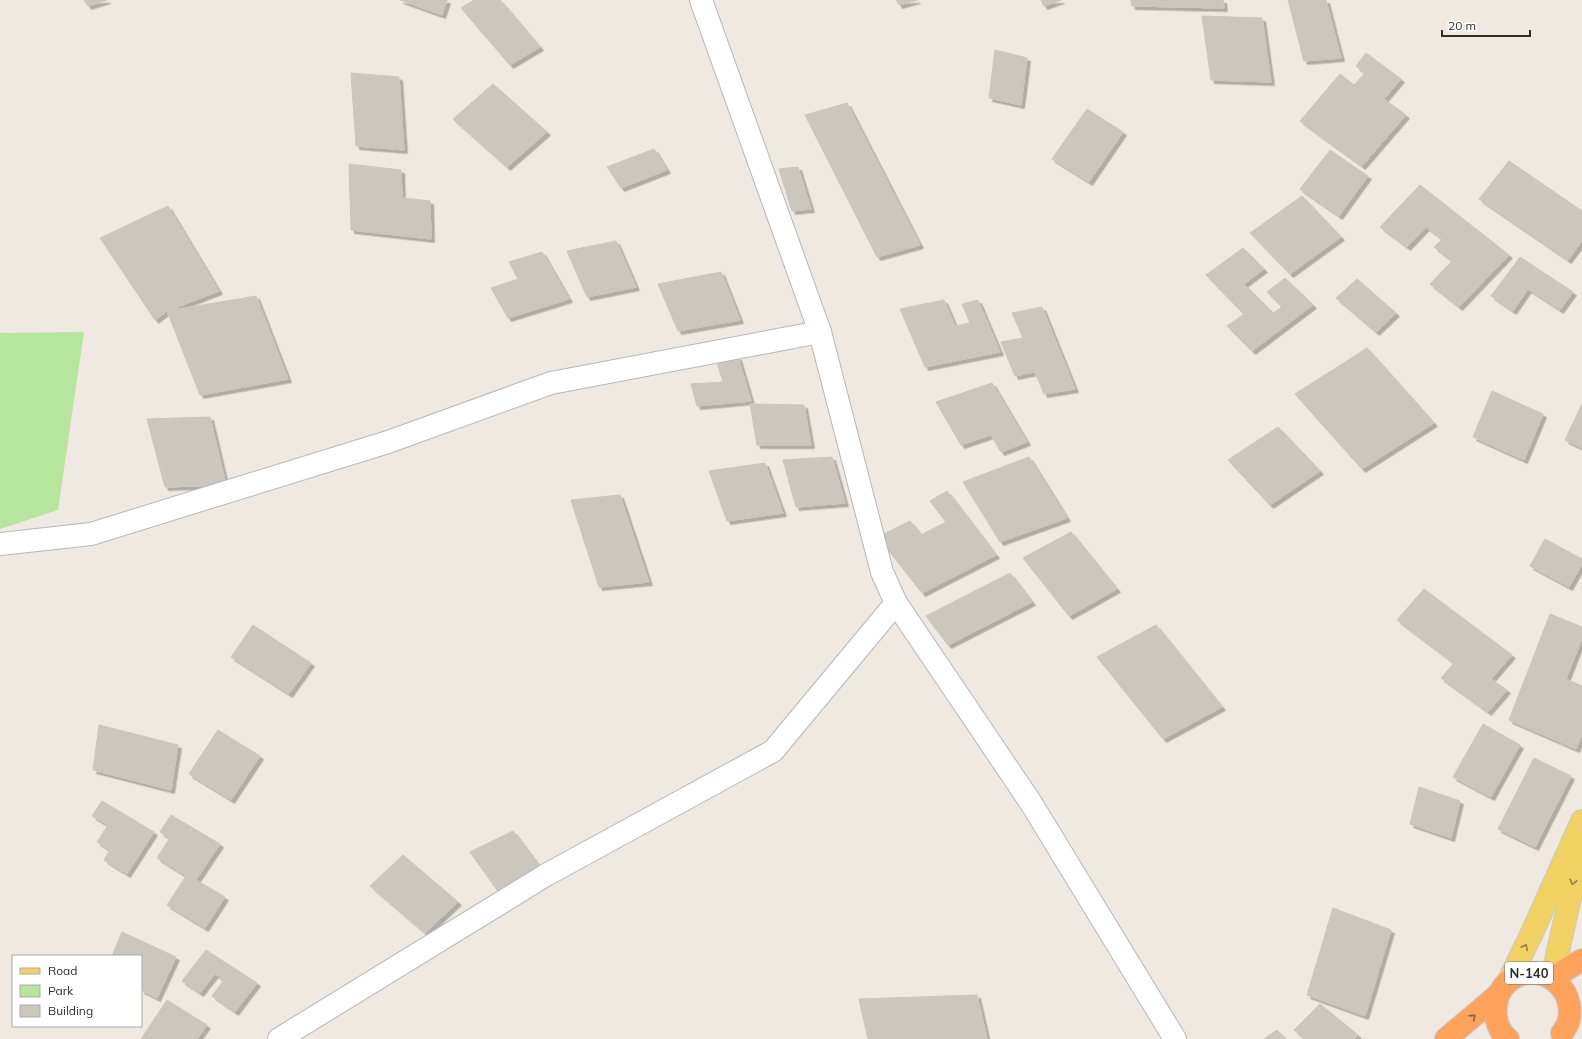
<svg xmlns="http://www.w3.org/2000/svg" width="1582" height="1039" font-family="Mulish,sans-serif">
  <defs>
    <filter id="shadow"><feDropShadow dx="3.5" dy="3.5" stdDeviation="0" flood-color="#0004"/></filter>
  </defs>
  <rect width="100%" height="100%" fill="#efe9e1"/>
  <polygon fill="#b6e59e" points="84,332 58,510 0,529 0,333"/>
  <g fill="#cbc7bf" stroke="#cbc5ba" filter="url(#shadow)">
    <polygon points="84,0 107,0 88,6"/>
    <polygon points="400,0 447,0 442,15"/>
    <polygon points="474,0 500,0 540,47 510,65 461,8"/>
    <polygon points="896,0 917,0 899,5"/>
    <polygon points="1041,0 1061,0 1044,6"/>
    <polygon points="1131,0 1223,0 1224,8 1132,6"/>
    <polygon points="1288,0 1326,0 1341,58 1304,61"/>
    <polygon points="1202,16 1262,18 1271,82 1211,80"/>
    <polygon points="995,50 1027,58 1021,105 989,98"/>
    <polygon points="1366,53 1401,79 1384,99 1406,115 1362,166 1300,121 1340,74 1354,85 1365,73 1356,66"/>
    <polygon points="351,73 399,77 404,150 356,146"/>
    <polygon points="493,84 547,132 507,167 453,119"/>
    <polygon points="847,103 920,245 877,257 805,115"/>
    <polygon points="1087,109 1123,132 1089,182 1052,159"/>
    <polygon points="654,149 667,170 621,188 607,167"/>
    <polygon points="1330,150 1368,176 1339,216 1300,189"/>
    <polygon points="1509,161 1582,211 1582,241 1568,260 1479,199"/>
    <polygon points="349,164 401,170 402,198 430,201 431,239 351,230"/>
    <polygon points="798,167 811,209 792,211 779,169"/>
    <polygon points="1420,185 1509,255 1459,307 1430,284 1452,261 1434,247 1442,239 1426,227 1407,247 1380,227"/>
    <polygon points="1302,196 1341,237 1290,274 1250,233"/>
    <polygon points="168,206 219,291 167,311 155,320 100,238"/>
    <polygon points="616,241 636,287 587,297 567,251"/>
    <polygon points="1243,248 1264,269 1244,284 1273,313 1282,307 1267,292 1285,278 1313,305 1252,351 1227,326 1244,314 1206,275"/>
    <polygon points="542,252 569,299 508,318 491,288 518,279 509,262"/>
    <polygon points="1520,257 1573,292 1560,310 1528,289 1513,311 1491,296"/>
    <polygon points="721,272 740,320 678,331 658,284"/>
    <polygon points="1357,279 1396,313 1376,332 1336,298"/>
    <polygon points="256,296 288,379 200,395 167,311"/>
    <polygon points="944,300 955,326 970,323 962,304 978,300 1000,352 925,367 900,309"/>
    <polygon points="1042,307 1075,389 1044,394 1035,372 1015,376 1001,342 1023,338 1012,313"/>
    <polygon points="1367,348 1434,423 1362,469 1295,394"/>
    <polygon points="738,357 751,401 697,406 691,384 723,382 716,359"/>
    <polygon points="992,383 1027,442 1001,452 991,435 961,445 936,402"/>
    <polygon points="1492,391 1543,414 1524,460 1473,437"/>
    <polygon points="750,404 804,405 811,445 757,445"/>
    <polygon points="1582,404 1582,448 1565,440"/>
    <polygon points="210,417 226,485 165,487 147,419"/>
    <polygon points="1278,427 1320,471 1270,505 1228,460"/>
    <polygon points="832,457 845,503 796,507 783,460"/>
    <polygon points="1029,457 1067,518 1000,542 963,482"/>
    <polygon points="765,463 783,513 727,521 709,471"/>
    <polygon points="947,491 996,555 922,593 878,537 910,521 921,535 946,522 930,501"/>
    <polygon points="620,495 649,582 599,587 571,500"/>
    <polygon points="1071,532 1117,589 1069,616 1023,558"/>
    <polygon points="1545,539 1582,559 1582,564 1569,587 1530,566"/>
    <polygon points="1010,573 1032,602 948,645 926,616"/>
    <polygon points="1424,589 1512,655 1491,679 1507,690 1488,712 1441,678 1454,663 1397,620"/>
    <polygon points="1550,614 1582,627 1582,638 1566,679 1582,686 1582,734 1576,749 1509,720"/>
    <polygon points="253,625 311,663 289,694 231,657"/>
    <polygon points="1156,625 1222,707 1163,739 1097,657"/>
    <polygon points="1483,724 1520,745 1491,797 1453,777"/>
    <polygon points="99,725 178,745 171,790 93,770"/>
    <polygon points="218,730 260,756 231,800 189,774"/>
    <polygon points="1534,758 1571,776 1535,847 1498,829"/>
    <polygon points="1419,787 1460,801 1451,838 1410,824"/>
    <polygon points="102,801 154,832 127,874 104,860 110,850 97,842 108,825 92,816"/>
    <polygon points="171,815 220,844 196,880 225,897 205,928 167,905 186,876 157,858 170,838 160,832"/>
    <polygon points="513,831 546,875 502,897 470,852"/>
    <polygon points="403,855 458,902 425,933 370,886"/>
    <polygon points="1333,908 1391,930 1365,1016 1307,995"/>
    <polygon points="122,932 176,957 157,998 141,990 141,956 112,956"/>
    <polygon points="206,950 257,983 235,1012 212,996 224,980 215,974 200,993 182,981"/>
    <polygon points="977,995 987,1039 868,1039 859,999"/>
    <polygon points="167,1000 207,1025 197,1039 141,1039"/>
    <polygon points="1320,1004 1358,1035 1354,1039 1305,1039 1294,1030"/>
    <polygon points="1277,1030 1286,1039 1264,1039"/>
  </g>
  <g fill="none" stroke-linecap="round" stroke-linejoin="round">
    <defs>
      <g id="minor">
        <polyline points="701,0 820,332 882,572 896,603 1031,803 1175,1039"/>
        <polyline points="0,544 91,534 388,442 551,383 820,332"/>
        <polyline points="279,1039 546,875 773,751 896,603"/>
      </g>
      <g id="major">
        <polyline points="1552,978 1582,844"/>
        <polyline points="1508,982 1531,935 1582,821"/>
      </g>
      <g id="highway">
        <polyline points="1552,978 1582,960"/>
        <polyline points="1446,1039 1498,995"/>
        <path d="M 1508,1039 C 1499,1032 1494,1018 1496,1006 C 1497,1003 1497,998 1499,994 C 1515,961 1562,969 1569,1004 C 1570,1010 1570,1017 1568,1023 C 1567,1026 1564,1030 1562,1033"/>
      </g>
    </defs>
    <use href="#minor" stroke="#b4b7c1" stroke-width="24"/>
    <use href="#major" stroke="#c9c9c9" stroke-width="24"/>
    <use href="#highway" stroke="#c9c9c9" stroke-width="24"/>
    <use href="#minor" stroke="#fff" stroke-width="22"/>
    <use href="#major" stroke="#f2d163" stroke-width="22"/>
    <use href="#highway" stroke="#ffa35c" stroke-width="22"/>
  </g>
  <defs><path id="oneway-chevron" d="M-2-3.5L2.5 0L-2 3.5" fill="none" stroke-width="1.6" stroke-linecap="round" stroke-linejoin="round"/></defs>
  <g stroke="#908048">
    <use href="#oneway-chevron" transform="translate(1573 882) rotate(103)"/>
    <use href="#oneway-chevron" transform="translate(1525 947) rotate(-64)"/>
  </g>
  <use stroke="#8c6343" href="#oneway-chevron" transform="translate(1473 1017) rotate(-41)"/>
  <g text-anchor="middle" stroke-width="3" stroke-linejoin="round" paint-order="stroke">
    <rect fill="#fff" stroke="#6d6d6d" stroke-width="1" x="1505" y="962" width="48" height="22" rx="3"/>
    <g font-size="13" font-weight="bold" fill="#2e2e2e">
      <text x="1529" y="978">N-140</text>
    </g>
  </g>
  <rect x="12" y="955" width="130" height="72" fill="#ffffff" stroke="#ababab"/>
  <rect x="20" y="968" width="20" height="6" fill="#f2d163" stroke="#ababab"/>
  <text x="48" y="975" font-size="12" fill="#2e2e2e">Road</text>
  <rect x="20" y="985" width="20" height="12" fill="#b6e59e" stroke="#ababab"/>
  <text x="48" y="995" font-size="12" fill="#2e2e2e">Park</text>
  <rect x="20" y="1005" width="20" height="12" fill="#cbc7bf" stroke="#ababab"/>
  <text x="48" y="1015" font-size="12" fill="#2e2e2e">Building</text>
  <path d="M1442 30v6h88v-6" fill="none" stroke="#2e2e2e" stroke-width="2"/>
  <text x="1448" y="30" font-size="12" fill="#2e2e2e" stroke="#ffffff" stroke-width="3" paint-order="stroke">20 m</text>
</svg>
